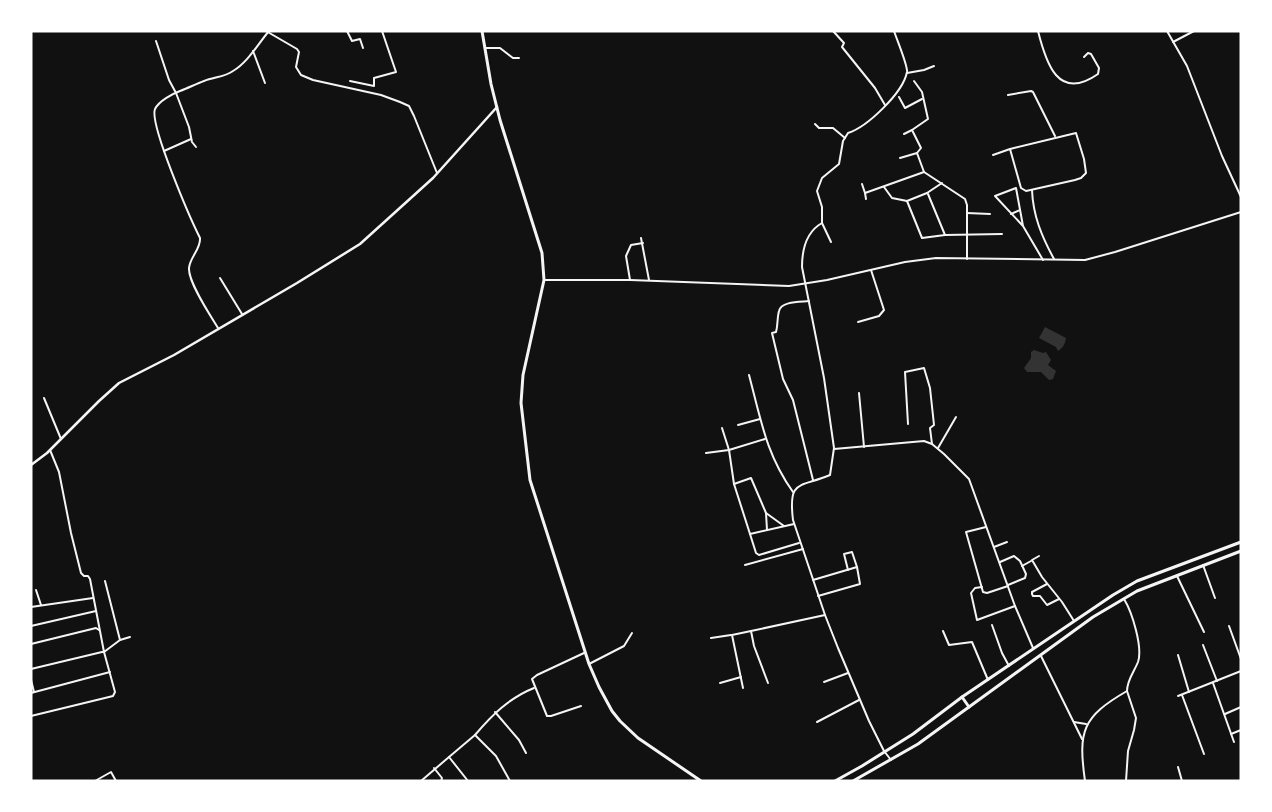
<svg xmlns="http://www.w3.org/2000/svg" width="1272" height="812" font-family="'Sofia Sans Condensed',sans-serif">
  <rect width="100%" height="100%" fill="#111"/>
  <g fill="#333">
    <path d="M 1045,327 L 1066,338 C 1065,344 1063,348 1058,351 L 1056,347 L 1039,338 Z"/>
    <polygon points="1034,350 1043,353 1046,352 1051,360 1048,365 1056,371 1053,379 1049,380 1041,372 1027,372 1024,368 1031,358 1031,352"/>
  </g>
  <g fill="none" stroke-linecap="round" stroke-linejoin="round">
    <g stroke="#f5f5f5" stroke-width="2">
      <polyline points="266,31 297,49 299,52 296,67 301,75 313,80 381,95 400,102 409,106 414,116 437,173"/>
      <polyline points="347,31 352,41 360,39 363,48"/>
      <polyline points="833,31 844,43 842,47 875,88 885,105"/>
      <path d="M 1038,31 C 1046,63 1058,102 1098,74 L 1099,68 L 1091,54 L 1088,53 L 1084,57"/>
      <polyline points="1167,31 1187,66 1222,156 1241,197"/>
      <polyline points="156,41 169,80 176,93 189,127 192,142 196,147"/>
      <polyline points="1173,42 1194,31"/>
      <polyline points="485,48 500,48 513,58 519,58"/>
      <polyline points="253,51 265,83"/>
      <polyline points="907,73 924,70 934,66"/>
      <polyline points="350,81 374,86 374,78 396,72 382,31"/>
      <polyline points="914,81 922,92 928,119 912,130 921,148 917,153"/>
      <polyline points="1008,95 1031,91 1033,92 1055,136"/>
      <polyline points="899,97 905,108 922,99"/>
      <polyline points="815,124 819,128 833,128 845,138"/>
      <polyline points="904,134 912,130"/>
      <polyline points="164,151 191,139"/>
      <polyline points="993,155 1010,149 1021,188 1026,191 1075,180 1081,178 1086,173 1084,159 1076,133 1010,149"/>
      <polyline points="900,158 917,153 924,172 965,199 967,205 967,259"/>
      <polyline points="942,183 927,193 907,201 922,238 945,235 1002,234"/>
      <polyline points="862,184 865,193"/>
      <polyline points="884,187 892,198 907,201"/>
      <path d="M 1032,190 C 1033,216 1042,237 1054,259"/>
      <polyline points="928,194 945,235"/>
      <polyline points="866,199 865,193 924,172"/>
      <polyline points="967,213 990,214"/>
      <polyline points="1011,214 1020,210"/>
      <polyline points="822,223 831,242"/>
      <polyline points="1023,226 995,196 1016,188 1023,226 1043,260"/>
      <polyline points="641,238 649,280"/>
      <polyline points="220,278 242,314"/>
      <polyline points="544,280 630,280 789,286 827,280 905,262 936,258 1085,260 1115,252 1241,212"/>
      <polyline points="630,280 626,256 631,245 643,243"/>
      <path d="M 809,301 C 801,302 781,301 779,311 C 777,318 778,325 776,332 L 772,333 L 783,379 L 793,400 L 813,480"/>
      <polyline points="858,322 879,316 884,310 871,270"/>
      <path d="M 218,328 C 210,315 188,282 189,268 C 190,257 201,249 200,238 C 191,220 149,124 155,109 C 159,101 172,94 180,91 C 188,88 196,84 204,81 C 214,77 225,77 233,71 C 248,62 258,44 269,31"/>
      <path d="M 749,375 C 761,420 766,454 793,492"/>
      <polyline points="859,393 864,447"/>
      <polyline points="44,398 61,439"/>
      <polyline points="908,424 905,372 924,368 930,388 934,425 930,428 932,444"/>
      <polyline points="738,425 760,419"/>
      <polyline points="938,448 956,417"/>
      <polyline points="834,449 924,441 932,444 944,454 969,479 1015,606 1033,648"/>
      <polyline points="50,450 59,472 71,533 81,573 84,576 88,576 90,579 104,652 120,640 130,637"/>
      <polyline points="706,453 729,450 722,428"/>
      <polyline points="734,484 729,450 765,439"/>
      <polyline points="766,513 767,530"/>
      <polyline points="784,526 766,513 751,478 734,484 750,534 794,524"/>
      <polyline points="986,527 966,532 983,592 987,593 1008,586"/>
      <polyline points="750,534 756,553 759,555 799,543"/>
      <polyline points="994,547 1007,542"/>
      <polyline points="1039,556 1032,560 1042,577 1062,602 1074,621"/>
      <polyline points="1000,562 1014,556 1020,561 1026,574 1025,578 1008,585"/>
      <polyline points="745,565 803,549"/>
      <polyline points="1203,565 1215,598"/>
      <polyline points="1022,566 1031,561"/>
      <polyline points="848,570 844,554 852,552 857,567"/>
      <polyline points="1177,576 1204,632"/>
      <polyline points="813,580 857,567 860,584 818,596"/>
      <polyline points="105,581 120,640"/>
      <polyline points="1047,584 1032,592 1032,594 1033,596 1040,596 1047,605 1059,599"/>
      <polyline points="982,587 975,588 971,593 977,620 1015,606"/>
      <polyline points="36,590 41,605"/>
      <path d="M 1124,599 C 1132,612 1143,647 1138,662 C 1134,672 1127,680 1127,691 L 1136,718 L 1134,730 L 1128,751 L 1126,781"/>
      <polyline points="31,607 93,598"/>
      <polyline points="992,625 1002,653 1009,666"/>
      <polyline points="31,626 96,611"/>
      <polyline points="1229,626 1241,659"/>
      <polyline points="943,631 949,645 972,642 988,680"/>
      <polyline points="711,638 731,635"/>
      <polyline points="31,644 96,628 99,630"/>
      <polyline points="1203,645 1217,681"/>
      <polyline points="1178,655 1189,692"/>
      <polyline points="1041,656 1082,739"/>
      <polyline points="589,664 624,646 632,633"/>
      <polyline points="31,669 102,652 104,652 115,692 113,696 109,697 31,716"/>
      <polyline points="31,680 34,692"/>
      <polyline points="824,682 848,673"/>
      <polyline points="720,683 741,677"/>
      <polyline points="768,683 754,646 751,631 825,615"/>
      <polyline points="1213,683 1234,742"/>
      <polyline points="743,688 732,635 751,631"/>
      <polyline points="31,693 110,672"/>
      <polyline points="1182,695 1204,754"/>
      <polyline points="1178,696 1241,671"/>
      <polyline points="581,706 551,716 547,716 532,679 537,675 584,653"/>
      <polyline points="495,712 519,740 526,753"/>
      <polyline points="1225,714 1241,707"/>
      <polyline points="817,722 859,700"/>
      <polyline points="1074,722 1086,724"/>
      <polyline points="1231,734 1241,730"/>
      <path d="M 475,735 C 492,715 509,698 534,688"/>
      <path d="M 891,760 L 884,751 L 869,721 L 838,648 L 825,615 L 793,520 C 788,479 799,488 830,475 L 834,448 L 824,378 L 802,267 C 802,249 806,232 822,223 L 822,207 L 817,191 L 822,178 L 839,164 L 843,141 L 848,133 C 867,127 903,93 907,72 C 908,66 897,40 894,31"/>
      <polyline points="1178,767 1182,781"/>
      <polyline points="434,768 442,778 441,781"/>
      <polyline points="95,781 111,772 116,781"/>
      <polyline points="421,781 449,757"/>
      <polyline points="468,781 449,757 475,735 496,756 510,781"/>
      <path d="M 1085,781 C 1078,731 1082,717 1127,691"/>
    </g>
    <polyline stroke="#f5f5f5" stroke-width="2.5" points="31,465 47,453 99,401 119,383 174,355 297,283 360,244 433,178 497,107"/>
    <g stroke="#f5f5f5" stroke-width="3">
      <polyline points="482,31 491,84 500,120 542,253 544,280 523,375 521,403 530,480 589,664 599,687 612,711 620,721 638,738 701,781"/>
      <polyline points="962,697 969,707"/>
      <polyline points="835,781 862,766 913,734 962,697 1113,595 1137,581 1241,542"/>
      <polyline points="853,781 918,744 1093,617 1137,591 1241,551"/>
    </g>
  </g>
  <rect width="1272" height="812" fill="none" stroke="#ffffff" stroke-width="65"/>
</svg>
